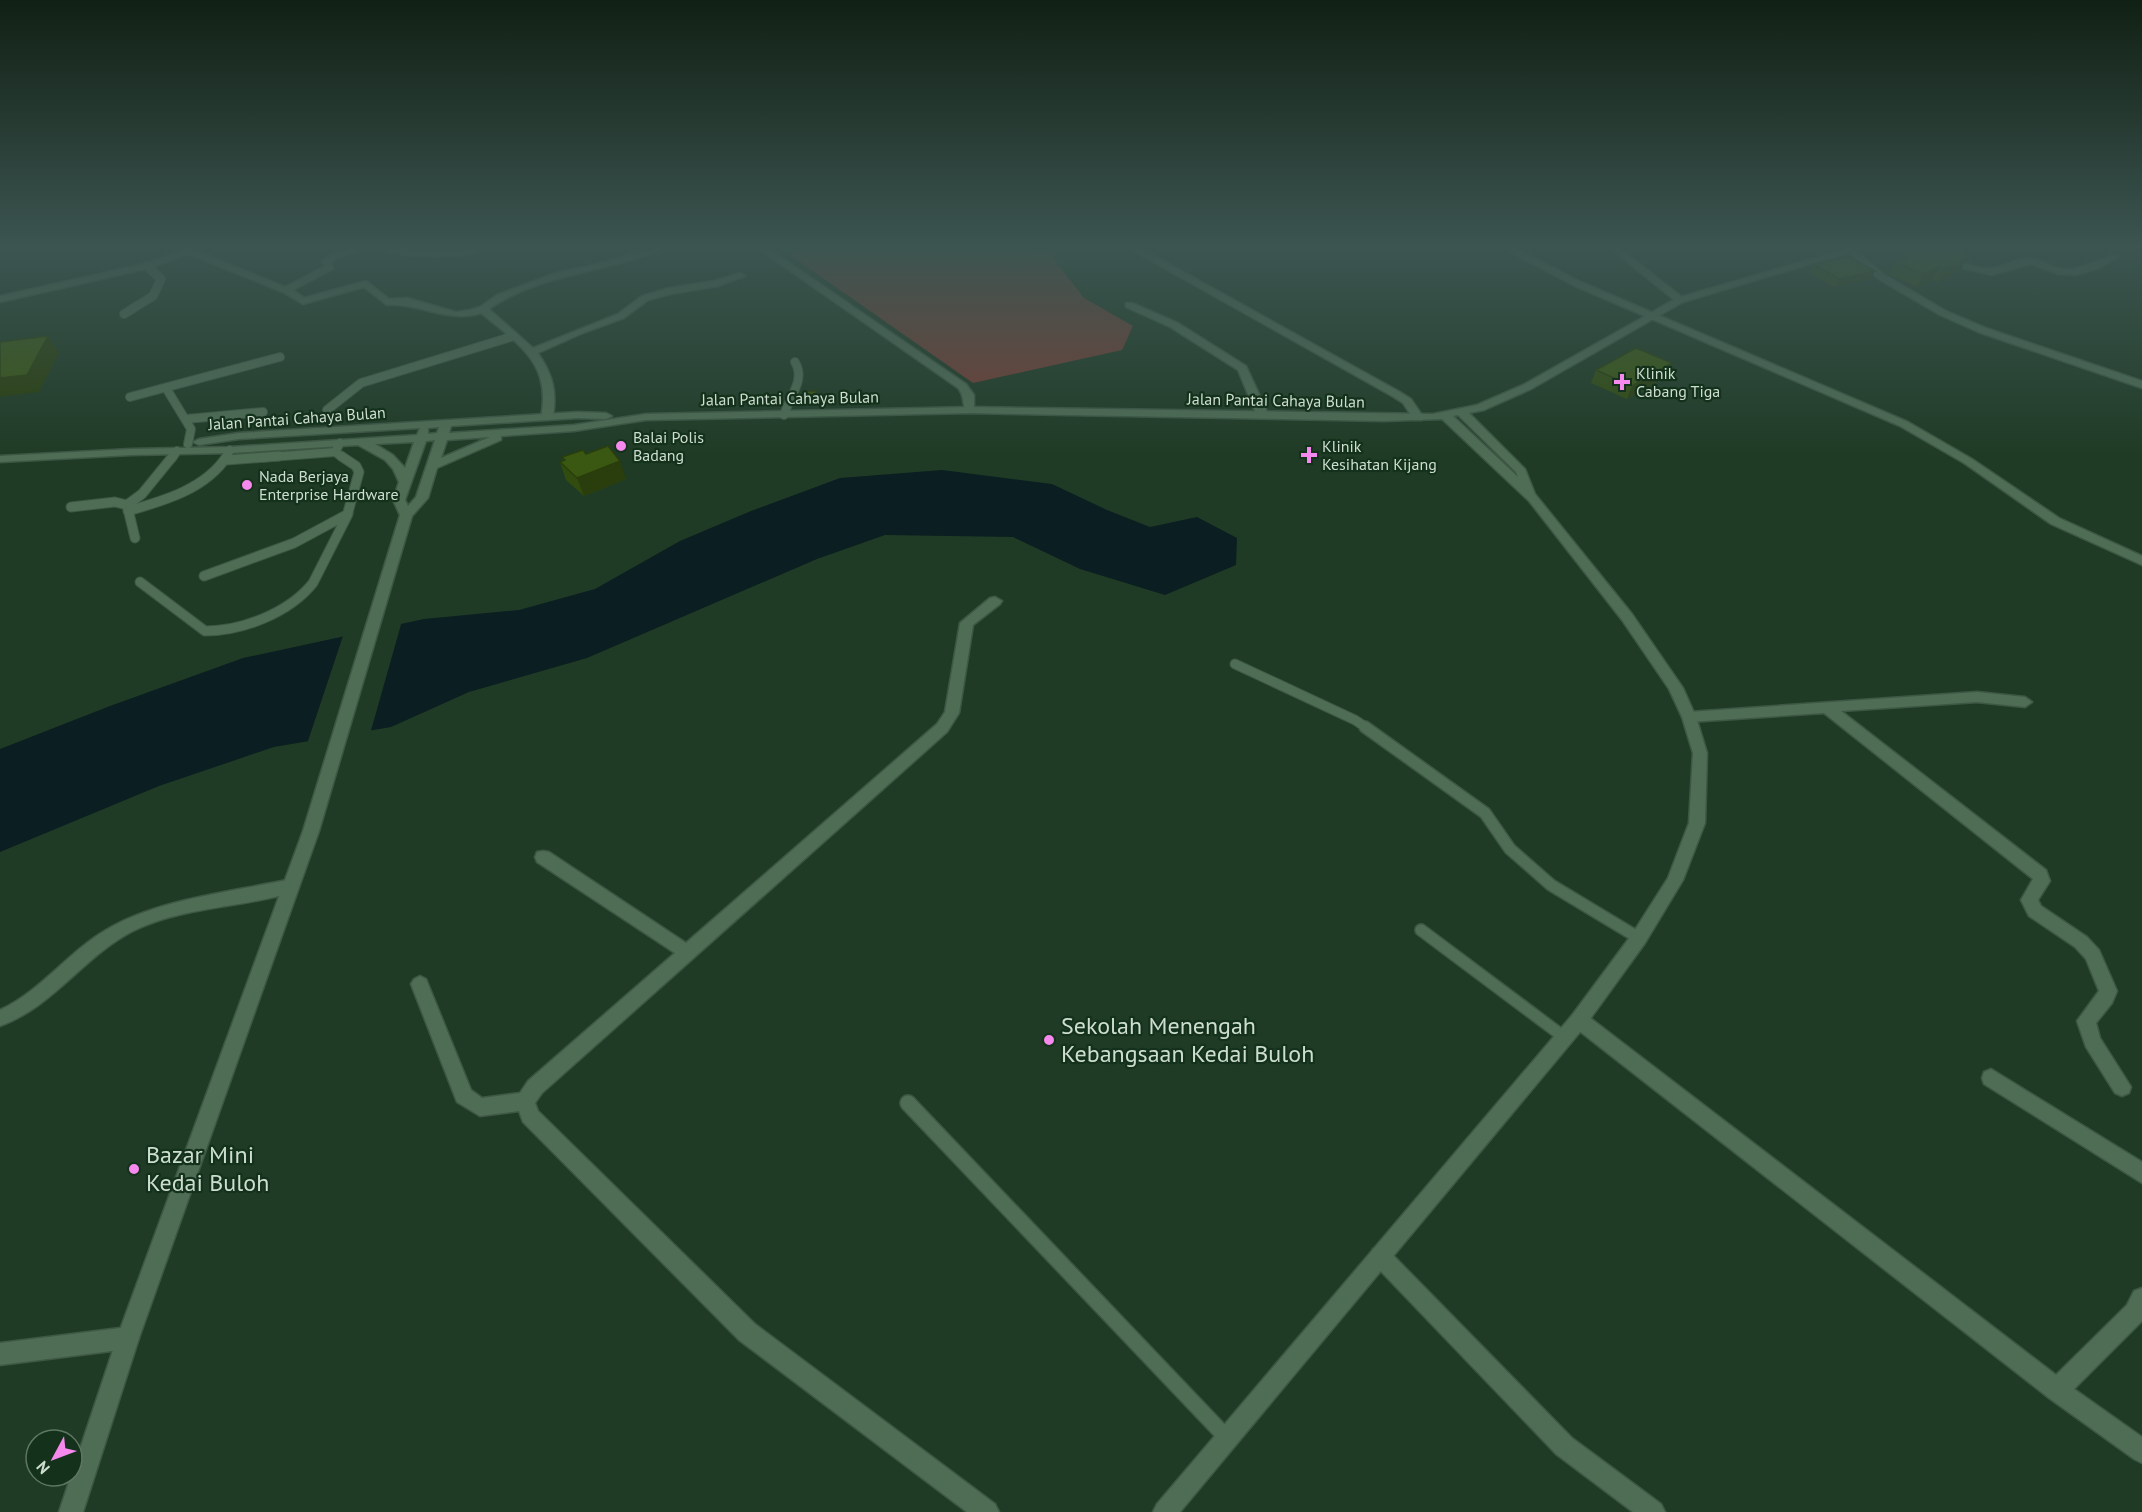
<svg xmlns="http://www.w3.org/2000/svg" width="2142" height="1512" font-family="'PT Sans',sans-serif">
  <rect width="100%" height="100%" fill="#1f3b25"/>
  <polygon fill="#763e35" points="812,245 1022,245 1051,255 1084,298 1133,326 1122,350 973,383 790,255"/>
  <polygon fill="#0b1e21" points="942,470 1052,484 1107,510 1150,527 1197,517 1237,538 1236,565 1165,595 1080,569 1013,537 885,535 817,559 587,658 469,692 391,727 274,747 159,786 0,852 0,749 110,706 243,658 424,619 519,610 595,589 680,541 751,511 840,478"/>
  <polygon fill="#1f3b25" points="402,621 370,734 307,744 344,633"/>
  <g fill="none" stroke-linecap="round" stroke-linejoin="round">
    <defs>
      <g id="lane-far3">
        <polyline points="1841,245 1853,251"/>
        <polyline points="124,314 153,296 161,279 147,266"/>
        <polyline points="166,388 191,429 188,444"/>
        <polyline points="130,397 280,357"/>
        <polyline points="327,410 361,383 514,336"/>
        <path d="M 784,415 C 789,397 806,380 795,362"/>
        <polyline points="186,419 263,412"/>
        <polyline points="340,443 335,452 344,458"/>
        <polyline points="172,458 177,451"/>
        <polyline points="226,458 230,450"/>
        <polyline points="258,458 335,452"/>
      </g>
      <g id="lane-far2">
        <polyline points="227,460 279,456"/>
        <polyline points="127,505 142,494 173,456"/>
        <polyline points="71,507 115,502 127,505 135,538"/>
        <path d="M 128,511 C 163,501 206,489 227,456"/>
        <polyline points="204,576 294,543 348,514"/>
        <path d="M 140,582 L 205,631 C 242,631 289,613 313,583 L 347,516 L 359,472 L 356,466 L 341,456"/>
        <polyline points="1235,664 1355,720 1367,728"/>
      </g>
      <g id="lane-far1">
        <polyline points="1365,727 1485,813 1510,849 1551,885 1639,938"/>
        <polyline points="1421,930 1564,1037"/>
      </g>
      <polyline id="lane" points="908,1103 1227,1438"/>
      <g id="street">
        <path d="M 197,245 L 209,245 L 197,251 L 285,287 L 325,266 L 322,261 C 328,255 335,254 343,251 C 380,239 412,252 449,252 C 466,252 480,245 495,245 C 475,261 394,260 374,246 L 334,260 L 332,262 L 333,269 L 293,290 L 304,298 L 366,281 L 389,299 L 407,298 L 456,312 L 470,310 L 480,307 L 497,295 L 553,274 L 605,262 L 660,245 L 673,245 C 664,252 646,255 634,259 C 586,274 531,279 489,309 L 533,348 L 618,314 L 642,296 L 669,288 L 714,281 L 740,273 L 745,276 L 718,286 L 670,294 L 648,300 L 624,318 L 583,333 L 538,353 C 553,375 557,391 553,417 L 547,420 L 541,417 C 552,363 518,344 481,313 C 448,324 421,303 387,305 L 364,287 L 303,304 L 283,292 L 188,254 L 150,268 L 0,302 L 0,296 L 144,264 Z"/>
        <path d="M 753,245 L 763,245 L 966,384 L 974,395 L 974,412 L 966,412 C 962,404 965,396 958,388 Z"/>
        <polygon points="1123,245 1135,245 1400,392 1411,399 1424,418 1422,420 1414,420 1403,403 1392,396"/>
        <polygon points="1497,245 1509,245 1581,282 1908,422 1972,459 2059,518 2142,556 2142,565 2051,524 1964,463 1900,426 1575,286"/>
        <polygon points="1606,245 1616,245 1683,298 1683,302 1677,302"/>
        <path d="M 1903,245 C 1931,245 1956,264 1983,268 C 2000,271 2011,259 2028,258 C 2040,258 2051,268 2063,269 C 2080,272 2112,251 2119,256 L 2099,268 L 2076,275 L 2058,274 L 2031,264 L 1992,275 L 1957,267 Z"/>
        <polygon points="1853,248 1883,274 1946,311 1986,328 2142,381 2142,388 1978,332 1940,315 1877,278 1850,253 1850,249"/>
        <polygon points="1126,303 1132,303 1178,323 1246,366 1269,416 1267,418 1259,418 1257,416 1238,370 1170,327 1126,307"/>
        <polygon points="995,597 1002,601 1000,604 973,625 959,713 947,732 542,1093 535,1103 538,1111 755,1324 995,1504 999,1512 967,1512 739,1340 523,1122 519,1111 480,1116 457,1102 411,984 414,979 420,976 426,979 471,1090 482,1098 520,1093 528,1081 675,953 537,862 535,857 537,852 543,851 549,852 686,943 937,724 945,712 960,623 990,598"/>
        <polygon points="1977,692 2025,697 2032,702 2025,707 1977,702 1841,711 2046,870 2050,881 2038,900 2041,906 2087,937 2099,950 2117,991 2112,1003 2096,1023 2100,1038 2131,1087 2129,1093 2122,1096 2115,1093 2086,1047 2077,1021 2099,991 2086,959 2075,947 2029,916 2021,900 2033,879 1824,713 1689,722 1682,717 1689,712"/>
        <path d="M 291,879 L 297,881 L 299,886 L 297,891 C 244,908 183,906 133,931 C 84,956 53,1007 0,1026 L 0,1010 C 41,991 68,952 106,930 C 157,899 232,892 291,879 Z"/>
        <polygon points="1579,1012 1585,1014 2056,1375 2127,1305 2134,1291 2142,1288 2142,1321 2074,1389 2142,1437 2142,1463 2134,1459 2049,1398 1573,1026 1570,1020 1573,1014"/>
        <polygon points="1991,1069 2142,1162 2142,1183 1984,1084 1982,1078 1984,1072"/>
        <polygon points="1380,1246 1387,1249 1572,1438 1661,1504 1665,1512 1633,1512 1556,1454 1373,1263 1370,1256 1373,1249"/>
        <polygon points="128,1327 136,1330 139,1338 136,1346 128,1349 0,1365 0,1343"/>
      </g>
      <path id="secondary" d="M 1859,245 L 1874,245 L 1683,302 L 1531,389 L 1484,410 L 1469,413 L 1525,469 L 1535,494 L 1632,614 L 1683,688 L 1696,717 L 1707,753 L 1705,823 L 1683,880 L 1645,943 L 1585,1026 L 1180,1512 L 1153,1512 L 1157,1504 L 1573,1014 L 1633,933 L 1668,878 L 1689,823 L 1693,753 L 1682,717 L 1669,689 L 1622,620 L 1529,501 L 1442,419 L 1384,421 L 970,413 L 646,420 L 574,431 L 501,436 L 501,440 L 437,468 L 428,498 L 412,516 L 319,831 L 139,1338 L 83,1512 L 59,1512 L 117,1338 L 303,831 L 400,515 L 393,500 L 399,482 L 393,469 L 385,460 L 358,445 L 230,453 L 131,455 L 0,462 L 0,456 L 131,449 L 230,447 L 417,435 L 420,428 L 239,439 L 199,445 L 193,442 L 199,439 L 239,433 L 578,412 L 606,413 L 612,416 L 606,419 L 578,418 L 451,426 L 449,433 L 574,425 L 646,414 L 970,407 L 1433,414 L 1477,405 L 1523,385 L 1677,298 ZM 1458,415 L 1516,472 L 1518,477 L 1453,416 ZM 439,427 L 437,433 L 428,434 L 428,428 ZM 490,437 L 441,458 L 447,440 ZM 435,440 L 416,497 L 408,506 L 405,500 L 426,441 ZM 414,442 L 405,468 L 393,455 L 375,444 Z"/>
    </defs>
    <use href="#lane-far3" stroke="#3d5744" stroke-width="10"/>
    <use href="#lane-far2" stroke="#3d5744" stroke-width="11"/>
    <use href="#lane-far1" stroke="#3d5744" stroke-width="14"/>
    <use href="#lane" stroke="#3d5744" stroke-width="18"/>
    <use href="#street" stroke="#3d5744" stroke-width="3"/>
    <use href="#secondary" stroke="#3d5744" stroke-width="3"/>
    <use href="#lane-far3" stroke="#4f6d55" stroke-width="8"/>
    <use href="#lane-far2" stroke="#4f6d55" stroke-width="9"/>
    <use href="#lane-far1" stroke="#4f6d55" stroke-width="11"/>
    <use href="#lane" stroke="#4f6d55" stroke-width="15"/>
    <use href="#street" fill="#4f6d55" fill-rule="evenodd"/>
    <use href="#secondary" fill="#4f6d55" fill-rule="evenodd"/>
  </g>
  <g fill="#324c0f">
    <polygon points="1926,249 1966,258 1960,271 1938,282 1932,280 1917,287 1889,275 1900,255"/>
    <polygon points="1813,264 1871,279 1835,287 1809,273"/>
    <polygon points="1596,370 1666,376 1627,399 1591,383"/>
    <polygon points="803,396 816,396 815,401 804,401"/>
    <polygon points="586,454 626,479 584,496 566,480 560,462 564,460 562,457"/>
  </g>
  <g fill="#293e0c">
    <polygon points="1968,256 1965,260 1967,259 1960,271 1938,282 1944,269"/>
    <polygon points="1939,267 1932,280 1917,287 1923,274"/>
    <polygon points="1875,271 1871,279 1835,287 1839,279"/>
    <polygon points="48,336 59,353 39,392 0,397 0,378"/>
    <polygon points="1672,363 1666,376 1627,399 1632,386"/>
    <polygon points="620,461 626,479 584,496 577,478"/>
  </g>
  <g fill="#3a5811" stroke="#293e0c" stroke-width="1.5">
    <polygon points="1934,245 1939,245 1968,256 1964,258 1967,259 1944,269 1939,267 1923,274 1895,262 1906,257 1900,255 1919,246 1926,249"/>
    <polygon points="1848,257 1875,271 1839,279 1813,264"/>
    <polygon points="48,336 27,375 0,378 0,342"/>
    <polygon points="1636,348 1672,363 1632,386 1596,370"/>
    <polygon points="805,391 816,391 814,396 803,396"/>
    <polygon points="608,446 620,461 577,478 560,462 565,460 562,457 583,450 586,454"/>
  </g>
  <linearGradient id="sky" x2="0" y2="1"><stop stop-color="#112014"/><stop offset="0.54" stop-color="#3c5551"/><stop offset="1" stop-color="#3c5551" stop-opacity="0"/></linearGradient>
  <rect width="2142" height="457" fill="url(#sky)"/>
  <g fill="#f689ed" stroke="#14311b" stroke-width="2">
    <path d="M1619 373h6v6h6v6h-6v6h-6v-6h-6v-6h6z"/>
    <circle cx="621" cy="446" r="6"/>
    <path d="M1306 446h6v6h6v6h-6v6h-6v-6h-6v-6h6z"/>
    <circle cx="247" cy="485" r="6"/>
    <circle cx="1049" cy="1040" r="6"/>
    <circle cx="134" cy="1169" r="6"/>
  </g>
  <g text-anchor="middle" stroke-width="4.5" stroke-linejoin="round" paint-order="stroke">
    <g font-size="16" fill="#cdded0" stroke="#14311b" text-anchor="start">
      <text x="1636" y="379">Klinik<tspan x="1636" dy="18">Cabang Tiga</tspan></text>
      <text x="633" y="443">Balai Polis<tspan x="633" dy="18">Badang</tspan></text>
      <text x="1322" y="452">Klinik<tspan x="1322" dy="18">Kesihatan Kijang</tspan></text>
      <text x="259" y="482">Nada Berjaya<tspan x="259" dy="18">Enterprise Hardware</tspan></text>
    </g>
    <g font-size="16" fill="#cdded0" stroke="#14311b">
      <text transform="translate(790 398) rotate(-1)" y="6">Jalan Pantai Cahaya Bulan</text>
      <text transform="translate(1276 400) rotate(1)" y="6">Jalan Pantai Cahaya Bulan</text>
      <text transform="translate(297 418) rotate(-4)" y="6">Jalan Pantai Cahaya Bulan</text>
    </g>
    <g font-size="24" fill="#cdded0" stroke="#14311b" text-anchor="start">
      <text x="1061" y="1034">Sekolah Menengah<tspan x="1061" dy="28">Kebangsaan Kedai Buloh</tspan></text>
      <text x="146" y="1163">Bazar Mini<tspan x="146" dy="28">Kedai Buloh</tspan></text>
    </g>
  </g>
  <g transform="translate(54 1458) rotate(229)"><circle r="28" fill="#14311b" stroke="#5e7663" stroke-width="1.5"/>
  <path d="M0-4.5L10 22L0 15L-10 22Z" fill="#f689ed"/>
  <text y="-9" font-size="16" font-weight="bold" text-anchor="middle" fill="#cdded0">N</text>
  </g>
</svg>
